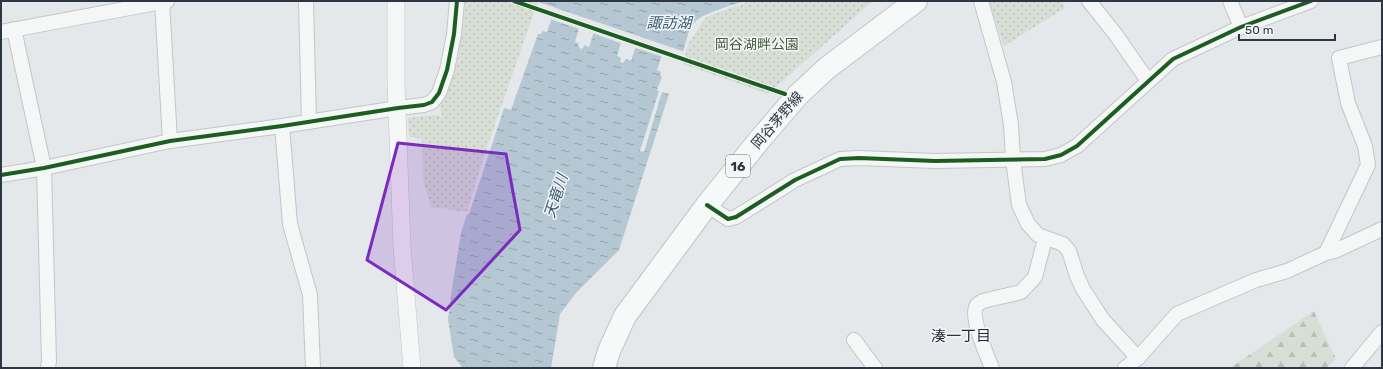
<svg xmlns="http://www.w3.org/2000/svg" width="1383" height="369" font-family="Rubik,'Noto Sans JP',sans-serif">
  <defs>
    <pattern id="forest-firs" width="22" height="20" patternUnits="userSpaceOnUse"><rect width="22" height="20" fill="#d7ded6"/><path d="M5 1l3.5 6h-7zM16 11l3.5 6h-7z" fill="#b9bfb9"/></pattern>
    <pattern id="park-dots" width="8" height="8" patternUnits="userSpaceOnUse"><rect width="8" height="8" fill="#d7ded6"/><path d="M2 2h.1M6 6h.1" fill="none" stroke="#b9bfb9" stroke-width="1.8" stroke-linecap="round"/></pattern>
    <pattern id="water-ripples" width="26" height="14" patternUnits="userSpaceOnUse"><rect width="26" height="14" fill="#b5c7d3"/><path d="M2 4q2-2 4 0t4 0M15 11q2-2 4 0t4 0" fill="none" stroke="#93a2ad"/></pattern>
  </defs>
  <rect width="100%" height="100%" fill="#e5e8ea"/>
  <polygon fill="url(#forest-firs)" points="1314,311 1336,359 1326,368 1230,368"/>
  <g fill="url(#park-dots)">
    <polygon points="464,1 538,1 483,159 467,212 431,207 423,180 422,139 409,137 408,118 436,115 442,117 440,109 442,100 446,94 458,59"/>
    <polygon points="750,1 873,1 768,94 683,64 688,44 706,17"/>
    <polygon points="989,1 1062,1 1065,8 1004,46"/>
  </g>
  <path fill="url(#water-ripples)" fill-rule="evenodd" d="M 539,1 L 745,1 C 733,5 703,13 695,22 C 688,28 686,43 683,52 L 665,46 L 657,70 L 661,72 L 660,75 L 662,77 L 657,90 L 659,91 L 640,151 L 644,152 L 662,92 L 669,94 L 619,250 L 576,293 L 560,314 L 551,368 L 463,368 L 454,357 L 448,319 L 453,282 L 461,233 L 467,214 L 469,214 L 504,108 L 511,110 L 538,34 L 541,34 L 543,31 L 547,32 L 555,8 L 538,2 ZM 582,18 L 597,23 L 589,47 L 584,45 L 583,48 L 581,49 L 578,46 L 579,43 L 575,42 ZM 624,32 L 639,37 L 631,61 L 626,59 L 623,63 L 620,62 L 621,58 L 617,56 Z"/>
  <polygon fill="#e5e8ea" points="538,2 597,22 685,52 682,53 666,48 663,57 633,47 636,38 625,34 623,44 592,33 595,24 584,20 580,30 579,29 550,19 553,10 537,4"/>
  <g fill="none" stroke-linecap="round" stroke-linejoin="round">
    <defs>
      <g id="minor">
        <polyline points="162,1 170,141"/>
        <polyline points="306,1 309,122"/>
        <polyline points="981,1 1004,82 1011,125 1013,159 1019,205 1028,224 1038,235 1063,244 1069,251 1077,276 1083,289 1103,320 1138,358"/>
        <polyline points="1089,1 1116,35 1148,81"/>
        <polyline points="1230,1 1241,27"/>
        <polyline points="14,29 44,168 49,361 48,368"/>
        <polyline points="1,32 167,1"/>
        <polyline points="282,126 290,224 310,295 313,368"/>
        <polyline points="1,175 44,168 170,141 282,126 398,108 424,105 432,102 439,93 447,70 454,34 457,1"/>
        <polyline points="707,205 728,219 736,217 795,180 840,159 859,158 935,161 1045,159 1061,155 1077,146 1173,59 1241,27 1311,1"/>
        <polyline points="1326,253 1368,165 1365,146 1348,103 1339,58 1382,47"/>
        <polyline points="854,340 875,368"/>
        <path d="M 992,368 C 987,355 969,316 977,305 C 979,303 981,302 983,301 L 1021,292 L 1035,277 L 1045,239"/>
        <polyline points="1125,368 1138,358 1177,314 1256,280 1287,271 1326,253 1335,251 1382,229"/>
        <polyline points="1352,368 1382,332"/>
      </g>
      <polyline id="tertiary" points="396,1 396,83 402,246 412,368"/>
      <polyline id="primary" points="604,368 609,351 625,316 707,205 761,138 798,95 827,68 916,1"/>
    </defs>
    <use href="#minor" stroke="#c3c6c8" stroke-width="16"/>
    <use href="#tertiary" stroke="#c3c6c8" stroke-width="18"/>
    <use href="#primary" stroke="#c2c5c7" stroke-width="24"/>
    <use href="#minor" stroke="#f5f6f6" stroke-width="14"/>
    <use href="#tertiary" stroke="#f5f6f6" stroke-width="17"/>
    <use href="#primary" stroke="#f7f8f8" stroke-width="22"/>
    <defs>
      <g id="cycleway">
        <polyline points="514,1 785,94"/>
        <polyline points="1,175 44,168 170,141 282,126 398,108 424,105 432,102 439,93 447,70 454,34 457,1"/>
        <polyline points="707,205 728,219 736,217 795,180 840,159 859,158 935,161 1045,159 1061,155 1077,146 1173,59 1241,27 1311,1"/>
      </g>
    </defs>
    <use href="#cycleway" stroke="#f4f6f8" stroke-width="6"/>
    <use href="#cycleway" stroke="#1b5e20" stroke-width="4"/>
  </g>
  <path fill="#7b2cbf" fill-opacity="0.2" stroke="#7b2cbf" stroke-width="3" stroke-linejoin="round" d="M 398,143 L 506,154 L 520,230 L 446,310 L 367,260 Z"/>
  <g text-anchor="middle" stroke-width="3" stroke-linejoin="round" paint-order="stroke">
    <rect fill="#f4f6f8" stroke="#687079" stroke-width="1" x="726" y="155" width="24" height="22" rx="3"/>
    <g font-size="13" font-weight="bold" fill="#2c3743">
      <text x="738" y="171">16</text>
    </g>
    <g font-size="14" fill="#455e3a" stroke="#f4f6f8">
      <text x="757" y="49">岡谷湖畔公園</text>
    </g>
    <g font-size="14" fill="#2c3743" stroke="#f4f6f8">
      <text transform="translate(777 120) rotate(-49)" y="5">岡谷茅野線</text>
    </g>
    <g font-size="15" font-style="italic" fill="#385b75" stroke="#f4f6f8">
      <text x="669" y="28">諏訪湖</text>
      <text transform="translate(556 196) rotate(-72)" y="5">天竜川</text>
    </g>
    <g font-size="15" fill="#1e2834" stroke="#f4f6f8">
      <text x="961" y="341">湊一丁目</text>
    </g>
  </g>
  <rect width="1383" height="369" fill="none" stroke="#2c3743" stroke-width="4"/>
  <path d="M1239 34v6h96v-6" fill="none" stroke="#2c3743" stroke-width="2"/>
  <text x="1245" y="34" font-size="12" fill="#2c3743" stroke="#f4f6f8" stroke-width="3" paint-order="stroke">50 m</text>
</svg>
